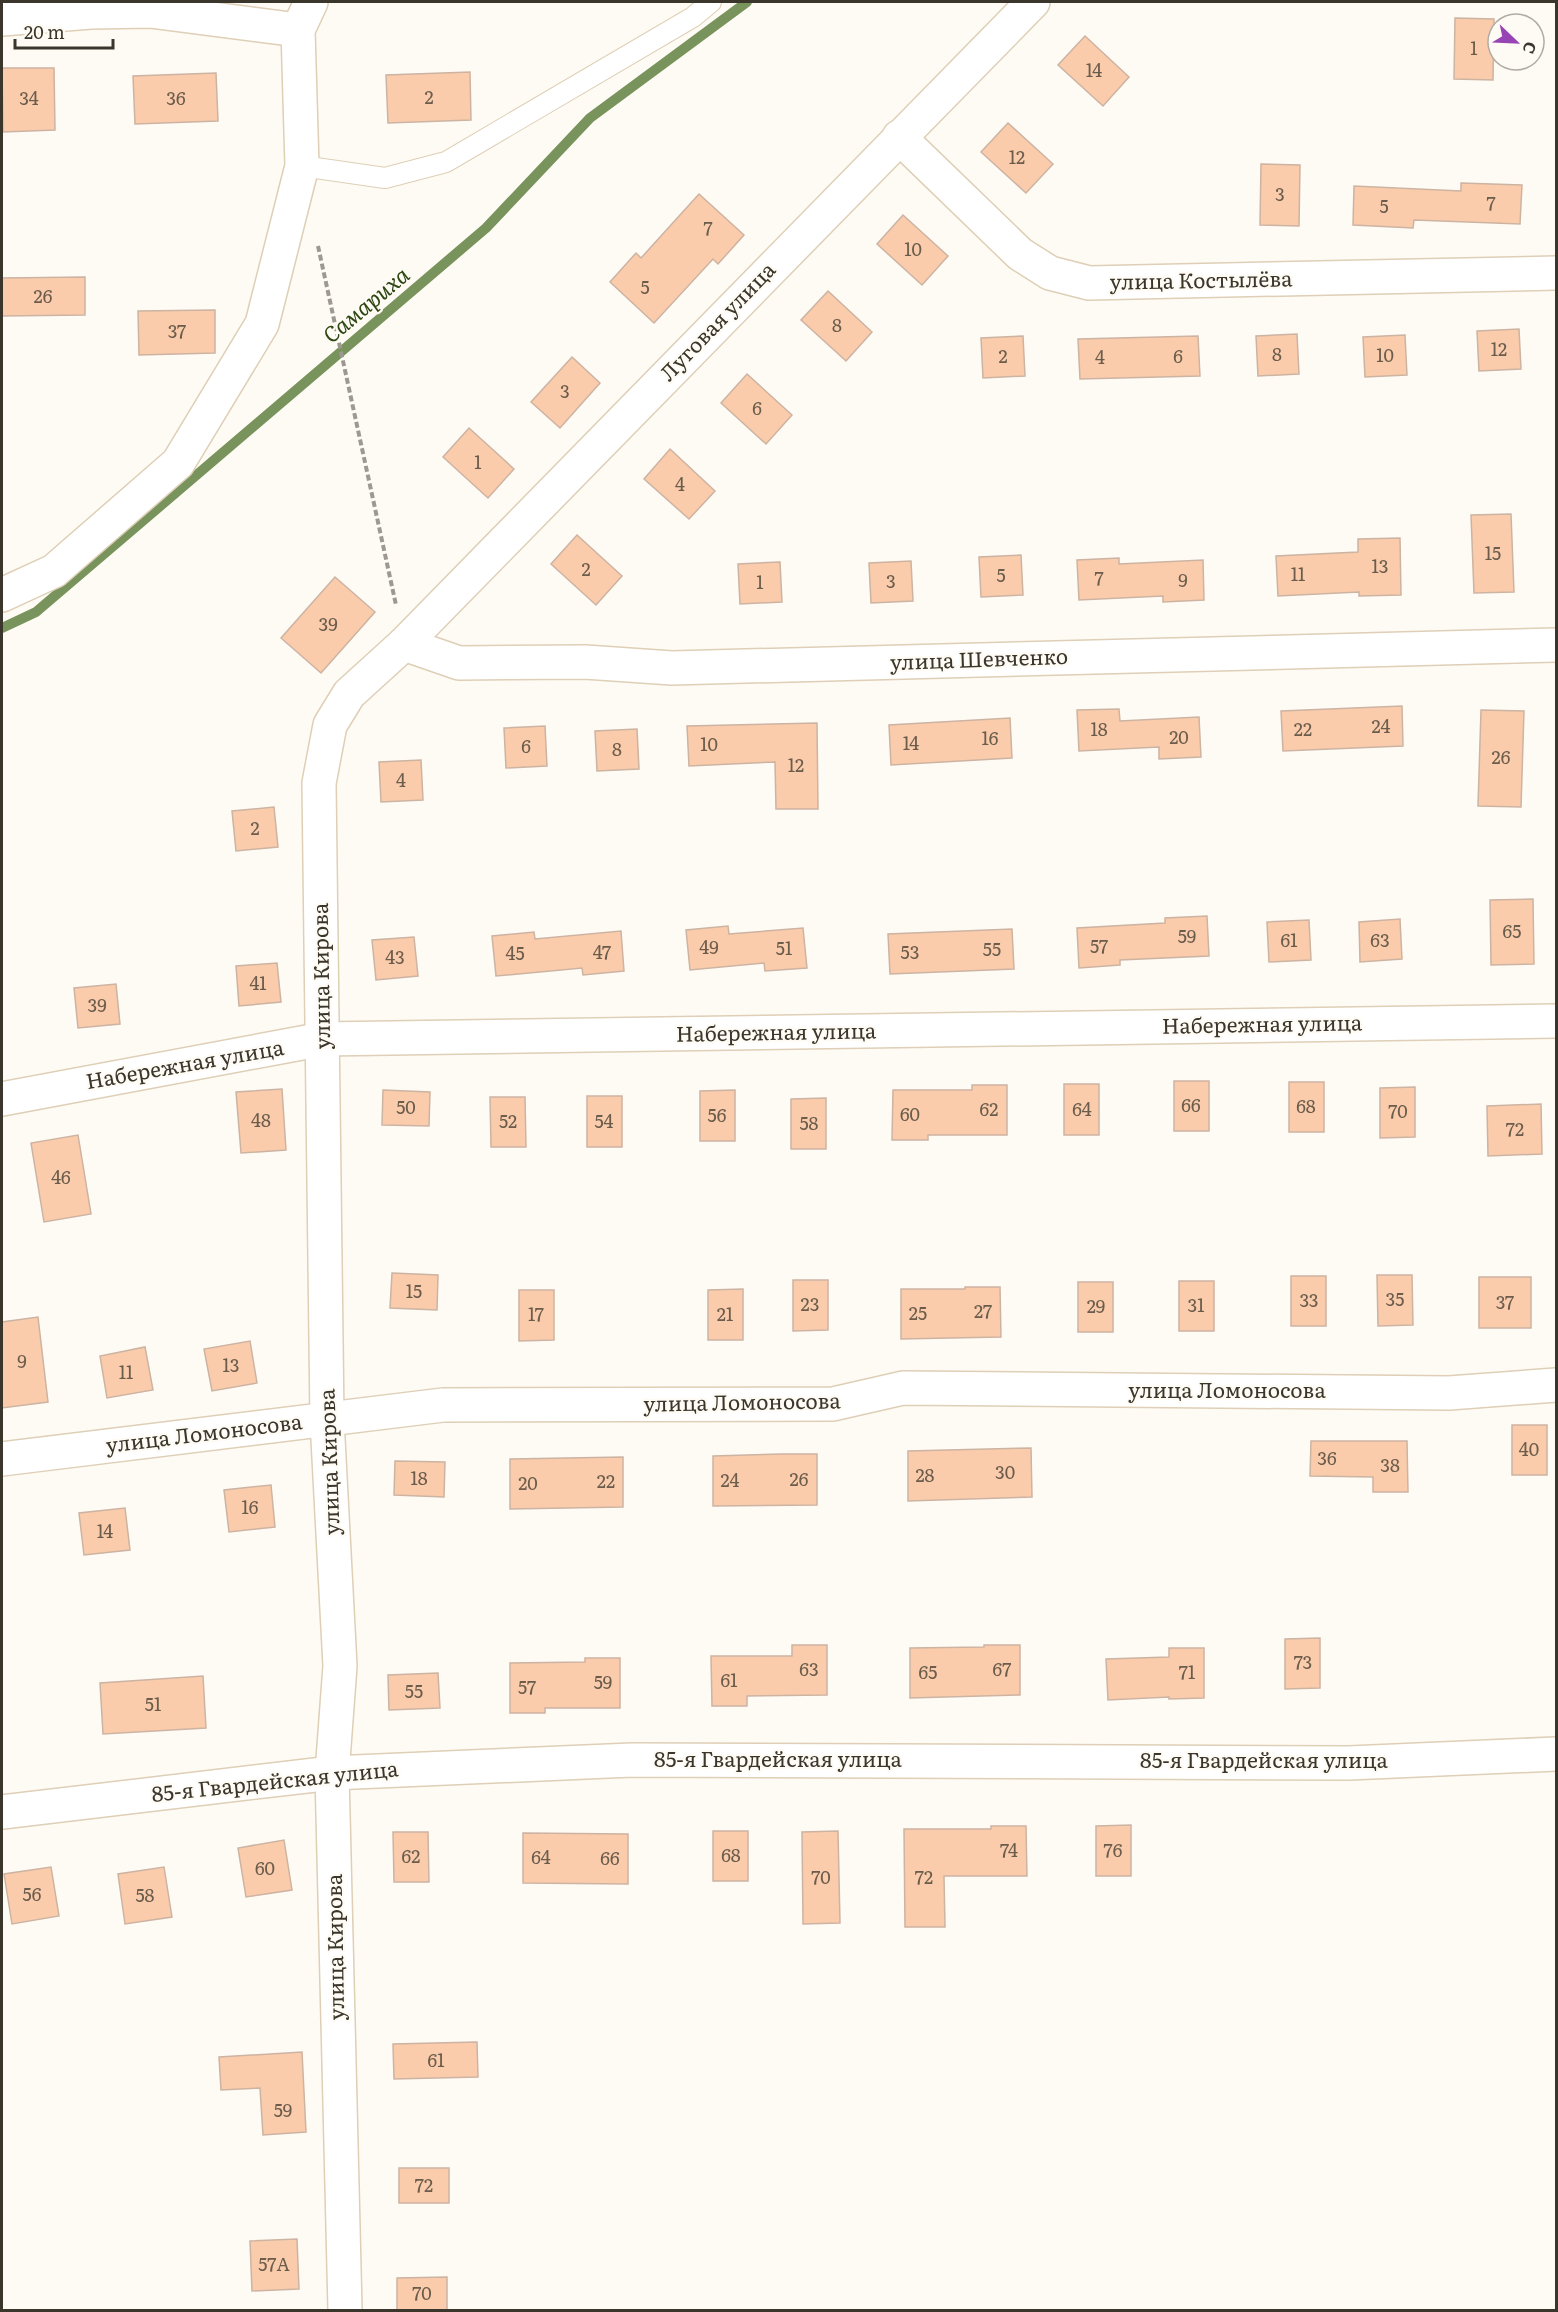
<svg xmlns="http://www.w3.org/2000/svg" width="1558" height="2312" font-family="Literata,serif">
  <rect width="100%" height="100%" fill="#fefbf5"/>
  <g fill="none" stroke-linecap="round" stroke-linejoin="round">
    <polyline stroke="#78935b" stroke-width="10" points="2,628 36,612 486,228 590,118 747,2"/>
  </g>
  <g fill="#faccac" stroke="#cdb3a2" stroke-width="1.5">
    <polygon points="1455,18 1494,19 1493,80 1454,79"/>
    <polygon points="1085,36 1129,77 1103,106 1058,65"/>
    <polygon points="2,68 54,68 55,130 3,132"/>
    <polygon points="470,72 471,120 388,123 386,75"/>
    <polygon points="216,73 218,121 135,124 133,76"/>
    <polygon points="1008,123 1053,164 1026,193 981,152"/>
    <polygon points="1261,164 1300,165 1299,226 1260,225"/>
    <polygon points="1461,183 1522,185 1520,224 1414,220 1413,228 1353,225 1354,186 1461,191"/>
    <polygon points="699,194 744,235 718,264 713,259 654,323 610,282 636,253 641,258"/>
    <polygon points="903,215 948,256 922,285 877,244"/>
    <polygon points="85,277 85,315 2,316 2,278"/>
    <polygon points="828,291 872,332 846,361 801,320"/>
    <polygon points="215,310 215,353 139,355 138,311"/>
    <polygon points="1519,329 1521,369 1479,371 1477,331"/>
    <polygon points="1297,334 1299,374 1258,376 1256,336"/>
    <polygon points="1405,335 1407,375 1365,377 1363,337"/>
    <polygon points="1023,336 1025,376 983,378 981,338"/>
    <polygon points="1198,336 1200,376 1080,379 1078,339"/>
    <polygon points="572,357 600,383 560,428 531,402"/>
    <polygon points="747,374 792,415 766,444 721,403"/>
    <polygon points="469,428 514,469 488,498 443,457"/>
    <polygon points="670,449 715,491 689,519 644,479"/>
    <polygon points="1511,514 1514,592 1474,593 1471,515"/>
    <polygon points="577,535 622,576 596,605 551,564"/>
    <polygon points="1400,538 1401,595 1359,596 1359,592 1278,596 1276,556 1358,552 1358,539"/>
    <polygon points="1021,555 1023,595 981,597 979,557"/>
    <polygon points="1119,558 1119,564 1203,560 1204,600 1163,602 1163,596 1079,600 1077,560"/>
    <polygon points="911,561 913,601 871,603 869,563"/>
    <polygon points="780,562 782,602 740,604 738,564"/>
    <polygon points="335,577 375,612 321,673 281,638"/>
    <polygon points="1402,706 1403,746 1283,751 1281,711"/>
    <polygon points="1119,709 1120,721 1199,717 1201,757 1159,759 1159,747 1079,751 1077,710"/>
    <polygon points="1481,710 1524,711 1521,807 1478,806"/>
    <polygon points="1010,718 1012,758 891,765 889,725"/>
    <polygon points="817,723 818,809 776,809 775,762 689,766 687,726"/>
    <polygon points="545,726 547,766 506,768 504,728"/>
    <polygon points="637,729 639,769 597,771 595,731"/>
    <polygon points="421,760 423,800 381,802 379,762"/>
    <polygon points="274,807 278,847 236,851 232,811"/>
    <polygon points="1533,899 1534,964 1491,965 1490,900"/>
    <polygon points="1207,916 1209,956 1120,960 1120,965 1079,968 1077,928 1165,923 1165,918"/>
    <polygon points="1400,919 1402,959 1360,962 1359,922"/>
    <polygon points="1309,920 1311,960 1269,962 1267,922"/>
    <polygon points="728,926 729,934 803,928 807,968 765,971 764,963 690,970 686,930"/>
    <polygon points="1012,929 1014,969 890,974 888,934"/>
    <polygon points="621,931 624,971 583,975 582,968 496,976 492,936 534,932 535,939"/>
    <polygon points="414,937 418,976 376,980 372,940"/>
    <polygon points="277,963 281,1002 239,1006 236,966"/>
    <polygon points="116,984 120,1024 78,1028 74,988"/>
    <rect x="1174" y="1081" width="35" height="50"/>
    <rect x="1289" y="1082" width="35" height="50"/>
    <rect x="1064" y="1084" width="35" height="51"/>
    <polygon points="972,1085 1007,1085 1007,1135 928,1135 928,1140 892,1140 893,1090 972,1090"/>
    <polygon points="1415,1087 1415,1137 1380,1138 1380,1088"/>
    <polygon points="282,1089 286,1150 241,1153 236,1092"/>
    <polygon points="383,1090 430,1092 429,1126 382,1125"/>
    <polygon points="735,1090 735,1141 700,1141 700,1091"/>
    <rect x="587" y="1096" width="35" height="51"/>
    <polygon points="490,1097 525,1097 526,1147 491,1147"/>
    <polygon points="826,1098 826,1149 791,1149 791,1099"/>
    <polygon points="1541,1104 1542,1154 1488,1156 1487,1106"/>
    <polygon points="78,1135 91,1214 44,1222 31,1143"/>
    <polygon points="392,1273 438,1275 437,1310 390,1308"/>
    <polygon points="1377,1275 1412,1275 1413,1325 1378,1326"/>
    <rect x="1291" y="1276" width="35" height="50"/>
    <rect x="1479" y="1277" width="52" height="51"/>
    <polygon points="793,1280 828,1280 828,1330 793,1331"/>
    <rect x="1179" y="1281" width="35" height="50"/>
    <rect x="1078" y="1282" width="35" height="50"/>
    <polygon points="965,1287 1000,1287 1001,1337 901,1339 901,1289 965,1289"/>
    <polygon points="743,1289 743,1340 708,1340 708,1290"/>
    <polygon points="519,1290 554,1290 554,1340 519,1341"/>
    <polygon points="38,1317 48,1402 2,1408 2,1322"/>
    <polygon points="250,1341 257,1383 212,1391 204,1349"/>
    <polygon points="145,1347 153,1390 107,1398 100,1356"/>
    <rect x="1512" y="1425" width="35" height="50"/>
    <polygon points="1311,1441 1407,1441 1408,1492 1373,1492 1373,1477 1310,1476"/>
    <polygon points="1031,1448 1032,1497 908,1501 908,1451"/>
    <polygon points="782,1454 817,1454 817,1505 713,1506 713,1456"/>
    <polygon points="623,1457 623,1507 510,1509 510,1459"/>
    <polygon points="395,1461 445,1462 444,1497 394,1495"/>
    <polygon points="271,1485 275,1527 229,1532 224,1490"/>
    <polygon points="125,1508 130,1550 84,1555 79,1513"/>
    <polygon points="1320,1638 1320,1688 1285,1689 1285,1639"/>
    <polygon points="792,1645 827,1645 827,1695 747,1696 747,1706 712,1706 711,1656 792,1656"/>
    <polygon points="984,1645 1020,1645 1020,1695 910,1698 910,1648 984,1647"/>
    <polygon points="1169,1648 1204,1648 1204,1698 1169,1699 1169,1697 1108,1700 1106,1659 1169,1657"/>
    <polygon points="585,1658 620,1658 620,1708 545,1708 545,1713 510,1713 510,1663 585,1662"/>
    <polygon points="438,1673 440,1708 389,1710 388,1675"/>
    <polygon points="203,1676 206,1728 103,1734 100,1683"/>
    <polygon points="1131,1825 1131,1876 1096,1876 1096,1826"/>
    <polygon points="991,1826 1026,1826 1027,1876 944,1876 945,1927 905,1927 904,1829 991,1829"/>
    <rect x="713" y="1831" width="35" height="50"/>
    <polygon points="838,1831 840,1923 803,1924 802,1832"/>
    <polygon points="393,1832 428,1832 429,1882 394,1882"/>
    <polygon points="523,1833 628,1834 628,1884 523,1883"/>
    <polygon points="284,1840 292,1890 246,1897 238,1848"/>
    <polygon points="51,1867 59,1916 12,1924 4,1874"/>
    <polygon points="164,1867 172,1917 125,1924 118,1874"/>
    <polygon points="477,2042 478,2077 394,2079 393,2044"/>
    <polygon points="302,2052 306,2132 263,2135 260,2088 221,2090 219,2057"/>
    <rect x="399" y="2168" width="50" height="35"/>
    <polygon points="297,2239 299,2289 252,2291 250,2241"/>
    <polygon points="447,2277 447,2310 397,2310 397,2278"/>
  </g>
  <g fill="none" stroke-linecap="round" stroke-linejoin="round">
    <defs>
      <polyline id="service" points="302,166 385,178 446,162 693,17 711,2"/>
      <g id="minor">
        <polyline points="2,19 91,12 150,11 298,30"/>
        <polyline points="899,137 1020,254 1050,273 1089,283 1556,273"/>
        <polyline points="2,595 54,571 178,463 262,324 302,166 298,30 311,2"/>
        <polyline points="404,644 459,663 585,662 672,668 1556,645"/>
        <polyline points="2,1099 323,1039 1556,1021"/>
        <polyline points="2,1459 443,1405 833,1404 903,1388 1449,1393 1556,1385"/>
        <polyline points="2,1812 332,1773 632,1760 1349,1763 1556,1754"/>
        <polyline points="345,2310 332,1773 340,1666 327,1420 319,783 330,725 349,694 404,644 1033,2"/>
      </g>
    </defs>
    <use href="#service" stroke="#decfb6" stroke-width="22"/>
    <use href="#minor" stroke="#decfb6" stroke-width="36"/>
    <polyline stroke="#9d9991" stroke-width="4" stroke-dasharray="6 3" stroke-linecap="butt" points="318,246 396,605"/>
    <use href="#service" stroke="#fff" stroke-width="20"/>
    <use href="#minor" stroke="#fff" stroke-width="33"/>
  </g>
  <g text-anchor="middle" stroke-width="4.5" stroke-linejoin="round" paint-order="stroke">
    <g font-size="18" fill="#6b5c4b">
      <text x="1474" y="55">1</text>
      <text x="1094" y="77">14</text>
      <text x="429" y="104">2</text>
      <text x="29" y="105">34</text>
      <text x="176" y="105">36</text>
      <text x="1017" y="164">12</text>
      <text x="1280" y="201">3</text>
      <text x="1491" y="210">7</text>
      <text x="1384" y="213">5</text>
      <text x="708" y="235">7</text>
      <text x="913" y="256">10</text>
      <text x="645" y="294">5</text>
      <text x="43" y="303">26</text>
      <text x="837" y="332">8</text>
      <text x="177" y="338">37</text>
      <text x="1499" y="356">12</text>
      <text x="1277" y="361">8</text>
      <text x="1385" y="362">10</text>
      <text x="1003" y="363">2</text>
      <text x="1178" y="363">6</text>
      <text x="1100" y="364">4</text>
      <text x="565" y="398">3</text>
      <text x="757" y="415">6</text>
      <text x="478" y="469">1</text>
      <text x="680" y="491">4</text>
      <text x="1493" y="560">15</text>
      <text x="1380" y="573">13</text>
      <text x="586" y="576">2</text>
      <text x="1298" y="581">11</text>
      <text x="1001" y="582">5</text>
      <text x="1099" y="585">7</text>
      <text x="1183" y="587">9</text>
      <text x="891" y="588">3</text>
      <text x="760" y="589">1</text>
      <text x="328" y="631">39</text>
      <text x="1381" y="733">24</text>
      <text x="1099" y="736">18</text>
      <text x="1303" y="736">22</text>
      <text x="1179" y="744">20</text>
      <text x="990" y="745">16</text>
      <text x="911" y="750">14</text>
      <text x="709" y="751">10</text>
      <text x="526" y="753">6</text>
      <text x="617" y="756">8</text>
      <text x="1501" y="764">26</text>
      <text x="796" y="772">12</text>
      <text x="401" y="787">4</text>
      <text x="255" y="835">2</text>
      <text x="1512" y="938">65</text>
      <text x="1187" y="943">59</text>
      <text x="1289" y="947">61</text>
      <text x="1380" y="947">63</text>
      <text x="1099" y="953">57</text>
      <text x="709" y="954">49</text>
      <text x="784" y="955">51</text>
      <text x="992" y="956">55</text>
      <text x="602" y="959">47</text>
      <text x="910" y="959">53</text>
      <text x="515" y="960">45</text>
      <text x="395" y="964">43</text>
      <text x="258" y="990">41</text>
      <text x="97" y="1012">39</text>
      <text x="1191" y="1112">66</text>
      <text x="1306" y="1113">68</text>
      <text x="406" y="1114">50</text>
      <text x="989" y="1116">62</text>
      <text x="1082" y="1116">64</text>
      <text x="1398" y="1118">70</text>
      <text x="910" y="1121">60</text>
      <text x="717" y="1122">56</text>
      <text x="261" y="1127">48</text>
      <text x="508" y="1128">52</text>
      <text x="604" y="1128">54</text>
      <text x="809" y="1130">58</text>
      <text x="1515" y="1136">72</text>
      <text x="61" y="1184">46</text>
      <text x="414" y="1298">15</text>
      <text x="1395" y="1306">35</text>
      <text x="1309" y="1307">33</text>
      <text x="1505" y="1309">37</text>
      <text x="810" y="1311">23</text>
      <text x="1196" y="1312">31</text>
      <text x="1096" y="1313">29</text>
      <text x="983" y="1318">27</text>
      <text x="918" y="1320">25</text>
      <text x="536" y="1321">17</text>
      <text x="725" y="1321">21</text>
      <text x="22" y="1368">9</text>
      <text x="231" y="1372">13</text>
      <text x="126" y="1379">11</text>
      <text x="1529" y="1456">40</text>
      <text x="1327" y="1465">36</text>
      <text x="1390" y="1472">38</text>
      <text x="1005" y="1479">30</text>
      <text x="925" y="1482">28</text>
      <text x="419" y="1485">18</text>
      <text x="799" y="1486">26</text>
      <text x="730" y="1487">24</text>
      <text x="606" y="1488">22</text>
      <text x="528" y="1490">20</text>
      <text x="250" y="1514">16</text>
      <text x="105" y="1538">14</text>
      <text x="1303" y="1669">73</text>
      <text x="809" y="1676">63</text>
      <text x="1002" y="1676">67</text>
      <text x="928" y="1679">65</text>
      <text x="1187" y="1679">71</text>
      <text x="729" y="1687">61</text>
      <text x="603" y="1689">59</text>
      <text x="527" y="1694">57</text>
      <text x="414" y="1698">55</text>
      <text x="153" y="1711">51</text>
      <text x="1009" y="1857">74</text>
      <text x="1113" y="1857">76</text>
      <text x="731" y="1862">68</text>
      <text x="411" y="1863">62</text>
      <text x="541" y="1864">64</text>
      <text x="610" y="1865">66</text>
      <text x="265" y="1875">60</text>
      <text x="821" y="1884">70</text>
      <text x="924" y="1884">72</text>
      <text x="32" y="1901">56</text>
      <text x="145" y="1902">58</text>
      <text x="436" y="2067">61</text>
      <text x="283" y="2117">59</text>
      <text x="424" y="2192">72</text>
      <text x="274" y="2271">57А</text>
      <text x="422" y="2300">70</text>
    </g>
    <g font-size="21" fill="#3b362b" stroke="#fefbf5">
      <text transform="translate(1201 281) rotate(-1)" y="7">улица Костылёва</text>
      <text transform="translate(718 322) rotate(-46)" y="7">Луговая улица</text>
      <text transform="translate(979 660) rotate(-2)" y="7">улица Шевченко</text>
      <text transform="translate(322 976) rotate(-91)" y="7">улица Кирова</text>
      <text transform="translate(1262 1025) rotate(-1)" y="7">Набережная улица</text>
      <text transform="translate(776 1033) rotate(-1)" y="7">Набережная улица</text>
      <text transform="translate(185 1065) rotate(-10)" y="7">Набережная улица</text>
      <text x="1227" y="1398">улица Ломоносова</text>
      <text transform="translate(742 1403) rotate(-1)" y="7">улица Ломоносова</text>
      <text transform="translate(204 1434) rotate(-7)" y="7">улица Ломоносова</text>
      <text transform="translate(330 1462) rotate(-92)" y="7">улица Кирова</text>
      <text x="778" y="1767">85-я Гвардейская улица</text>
      <text x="1264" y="1768">85-я Гвардейская улица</text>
      <text transform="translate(275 1782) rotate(-6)" y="7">85-я Гвардейская улица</text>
      <text transform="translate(336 1947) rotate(-91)" y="7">улица Кирова</text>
    </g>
    <g font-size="22" font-style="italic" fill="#2d4712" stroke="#fefbf5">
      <text transform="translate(366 305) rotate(-40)" y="8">Самариха</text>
    </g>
  </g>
  <rect width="1558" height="2312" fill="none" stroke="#3b362b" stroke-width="6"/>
  <g transform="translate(1516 42) rotate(113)"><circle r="28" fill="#fefbf5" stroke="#b0aca4" stroke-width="1.5"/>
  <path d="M0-4.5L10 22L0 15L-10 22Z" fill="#9745b4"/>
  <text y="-9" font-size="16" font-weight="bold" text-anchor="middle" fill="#3b362b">С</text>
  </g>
  <path d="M15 39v9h98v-9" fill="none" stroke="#3b362b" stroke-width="3"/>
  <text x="24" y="39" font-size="18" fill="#3b362b" stroke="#fefbf5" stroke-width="4.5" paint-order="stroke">20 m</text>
</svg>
